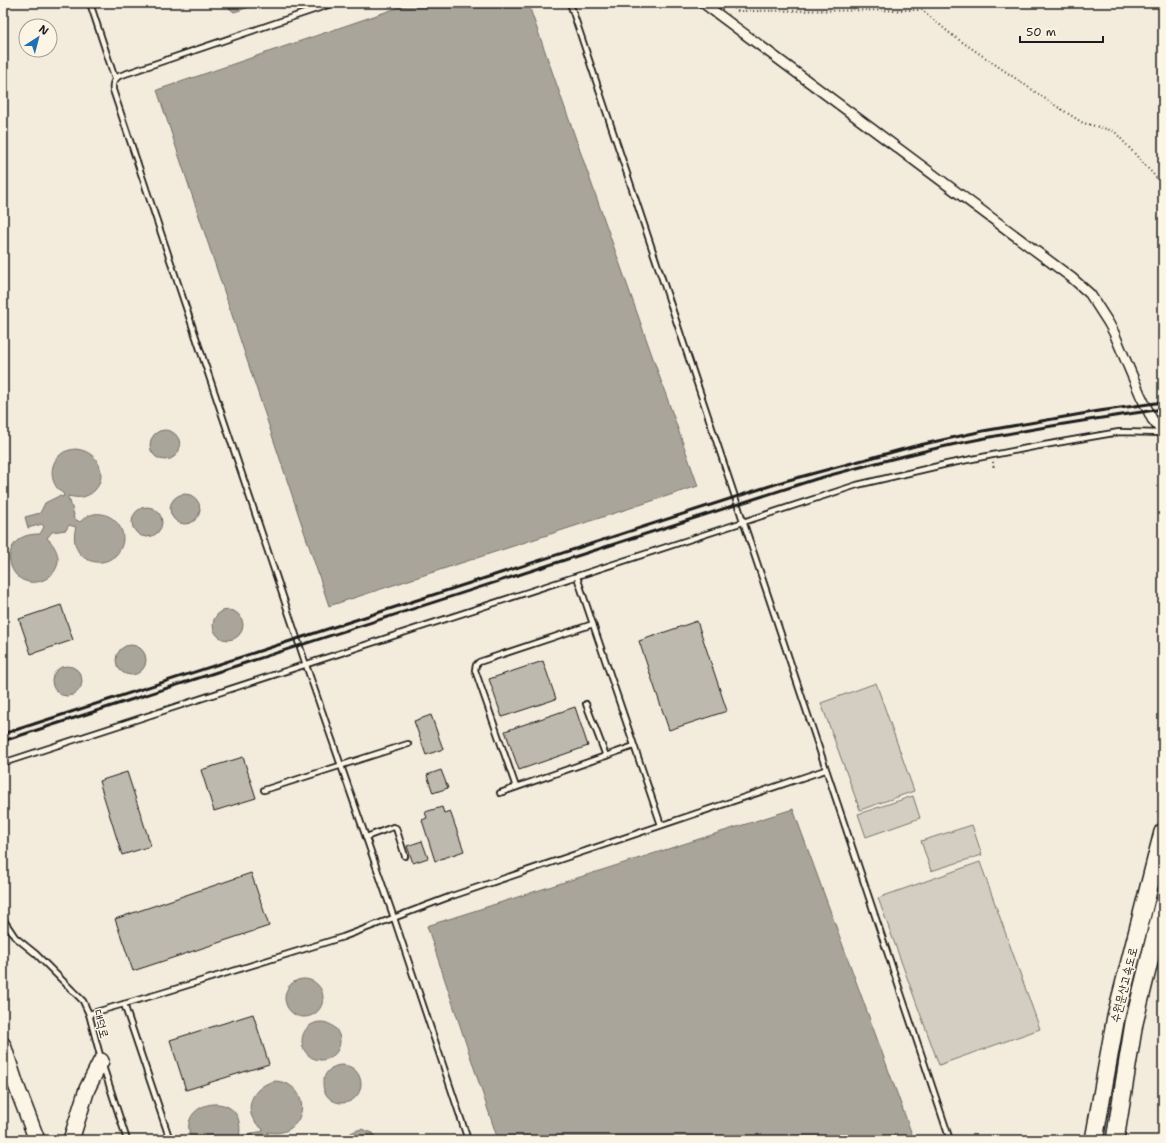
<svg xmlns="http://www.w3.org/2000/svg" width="1166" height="1143" font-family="'Shantell Sans','Poor Story',sans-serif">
  <rect width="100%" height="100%" fill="#f3ecdd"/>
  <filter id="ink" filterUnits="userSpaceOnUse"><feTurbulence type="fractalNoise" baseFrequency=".025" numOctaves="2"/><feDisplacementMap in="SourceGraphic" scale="8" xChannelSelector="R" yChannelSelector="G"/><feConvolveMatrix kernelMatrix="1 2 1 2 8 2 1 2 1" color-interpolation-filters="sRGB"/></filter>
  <g filter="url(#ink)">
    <g fill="#d3cec1" stroke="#78756e">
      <polygon points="876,683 914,791 860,810 821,703"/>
      <polygon points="913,796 920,818 866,837 858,814"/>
      <polygon points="972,825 982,855 931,871 921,841"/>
      <polygon points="980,862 1040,1029 939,1065 878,898"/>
    </g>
    <g fill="#aaa59b" stroke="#716e68">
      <polygon points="223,3 262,3 234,12"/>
      <polygon points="412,3 528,3 698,486 329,606 157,90"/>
      <circle cx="165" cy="445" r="15"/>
      <path d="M 75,449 C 106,451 110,490 83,497 C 78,498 73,497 68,496 L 68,499 L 70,501 L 74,515 L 73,518 L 80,522 C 103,498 138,531 116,555 C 111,560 103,563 96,562 C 78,560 71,543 76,527 L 69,525 L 66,530 L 52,532 L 47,538 C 82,572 24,602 11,566 C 9,560 9,552 13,546 C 19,536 29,534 40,534 L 44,527 L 42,524 L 28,528 L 25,517 L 40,513 L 45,503 L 59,496 L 63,497 L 64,494 C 50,486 48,465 60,455 C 64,451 69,450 75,449 Z"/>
      <circle cx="185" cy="509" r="15"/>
      <circle cx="147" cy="522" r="15"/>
      <circle cx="228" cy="625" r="15"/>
      <circle cx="131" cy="660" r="15"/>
      <circle cx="67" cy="681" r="15"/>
      <polygon points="793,809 914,1140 498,1140 427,926"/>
      <circle cx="304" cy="998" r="19"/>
      <circle cx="321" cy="1041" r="19"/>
      <circle cx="342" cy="1084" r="19"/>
      <path d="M 276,1081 C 316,1085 306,1140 268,1132 L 268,1135 L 271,1136 L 272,1140 L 192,1140 C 172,1099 249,1086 239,1138 L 243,1139 C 246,1135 257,1131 262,1132 L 263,1129 C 240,1115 250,1085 276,1081 Z"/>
      <path d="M 361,1129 L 373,1133 L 378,1140 L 345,1140 C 348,1133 354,1131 361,1129 Z"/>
    </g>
    <g fill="#beb9ae" stroke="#1c1c1c">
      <polygon points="61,605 73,640 31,654 19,619"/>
      <polygon points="697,621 727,711 669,730 639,641"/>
      <polygon points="543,661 556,699 502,717 489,679"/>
      <polygon points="575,707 588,746 519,770 505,731"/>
      <polygon points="431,715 443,749 426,755 414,721"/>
      <polygon points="243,757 256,798 214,811 201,770"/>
      <polygon points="441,770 448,788 433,793 427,775"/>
      <polygon points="127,772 151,846 122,855 99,781"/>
      <polygon points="442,807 444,813 450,811 464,851 435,861 422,820 427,818 425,812"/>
      <polygon points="422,841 428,858 413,863 407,846"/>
      <polygon points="251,873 269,926 133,971 115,919"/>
      <polygon points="253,1014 269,1064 186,1090 170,1040"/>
    </g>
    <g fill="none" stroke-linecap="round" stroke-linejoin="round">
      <defs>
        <g id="service">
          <polyline points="90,3 115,79"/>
          <path d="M 334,3 L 119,76 C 114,80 112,83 113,90 L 306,665 L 394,918 L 468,1140"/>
          <path d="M 570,3 C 697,382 822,762 950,1140"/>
          <polyline points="577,577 661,825"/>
          <polyline points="586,704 606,756"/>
          <polyline points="3,763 857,485 947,464 1033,447 1119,432 1162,433"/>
          <polyline points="516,787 475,670 476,665 479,662 593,624"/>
          <polyline points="264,790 408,744"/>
          <polyline points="500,793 634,746"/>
          <polyline points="366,837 393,827 396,828 405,856"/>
          <polyline points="3,919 15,937 36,954 83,1001 89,1014 101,1059"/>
          <polyline points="124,1004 170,1140"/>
          <polyline points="89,1014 162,993 343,937 449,897 825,770"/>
          <polyline points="103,1066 127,1140"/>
        </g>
        <polyline id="minor" points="703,3 1072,278 1090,294 1108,322 1114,333 1140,394 1152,419 1163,433"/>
        <g id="trunk">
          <polyline points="3,1045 16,1085 37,1140"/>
          <polyline points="71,1140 87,1089 101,1061"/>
        </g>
        <g id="motorway">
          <polyline points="1094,1140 1116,1016 1163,832"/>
          <polyline points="1115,1140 1134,1023 1163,905"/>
        </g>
      </defs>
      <use href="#service" stroke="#1c1c1c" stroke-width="8"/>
      <use href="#minor" stroke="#1c1c1c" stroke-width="12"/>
      <use href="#trunk" stroke="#1c1c1c" stroke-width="18"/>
      <use href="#motorway" stroke="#1c1c1c" stroke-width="20"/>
      <g stroke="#1c1c1c" stroke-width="2" stroke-dasharray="1 3" stroke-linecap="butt">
        <polyline points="728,3 738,11 922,10 952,35 1053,104 1083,123 1114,131 1163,185"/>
        <polyline points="993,462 994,469"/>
      </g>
      <use href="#service" stroke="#fcf5e5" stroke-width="4.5"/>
      <use href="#minor" stroke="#fcf5e5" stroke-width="9"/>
      <use href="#trunk" stroke="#fcf5e5" stroke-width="15"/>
      <use href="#motorway" stroke="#fcf5e5" stroke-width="17"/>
      <g stroke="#1c1c1c" stroke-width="3">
        <polyline points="3,734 785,481 915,446 983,431 1099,411 1163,402"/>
        <path d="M 3,741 L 816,479 C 860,467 905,455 951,445 C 1021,430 1092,419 1163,409"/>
      </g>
    </g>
  </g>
  <g text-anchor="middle" stroke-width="3" stroke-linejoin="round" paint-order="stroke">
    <g font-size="12" fill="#1c1c1c" stroke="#fcf5e5">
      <text transform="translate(1124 985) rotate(-76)" y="4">수원문산고속도로</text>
      <text transform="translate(101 1024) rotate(75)" y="4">대덕로</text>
    </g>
  </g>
  <rect width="1166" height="1143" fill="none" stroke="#fcf5e5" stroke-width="16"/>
  <rect x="8" y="8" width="1150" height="1127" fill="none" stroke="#1c1c1c" stroke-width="1.5" filter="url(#ink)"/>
  <g transform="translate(38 38) rotate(36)"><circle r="19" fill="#fcf5e5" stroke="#a29e95"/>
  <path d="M0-3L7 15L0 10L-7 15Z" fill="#1f6fb2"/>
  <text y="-6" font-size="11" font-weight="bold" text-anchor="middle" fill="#1c1c1c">N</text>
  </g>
  <path d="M1020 36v6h83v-6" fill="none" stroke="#1c1c1c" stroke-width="2"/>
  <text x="1026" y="36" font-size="12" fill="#1c1c1c" stroke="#fcf5e5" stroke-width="3" paint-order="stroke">50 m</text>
</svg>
